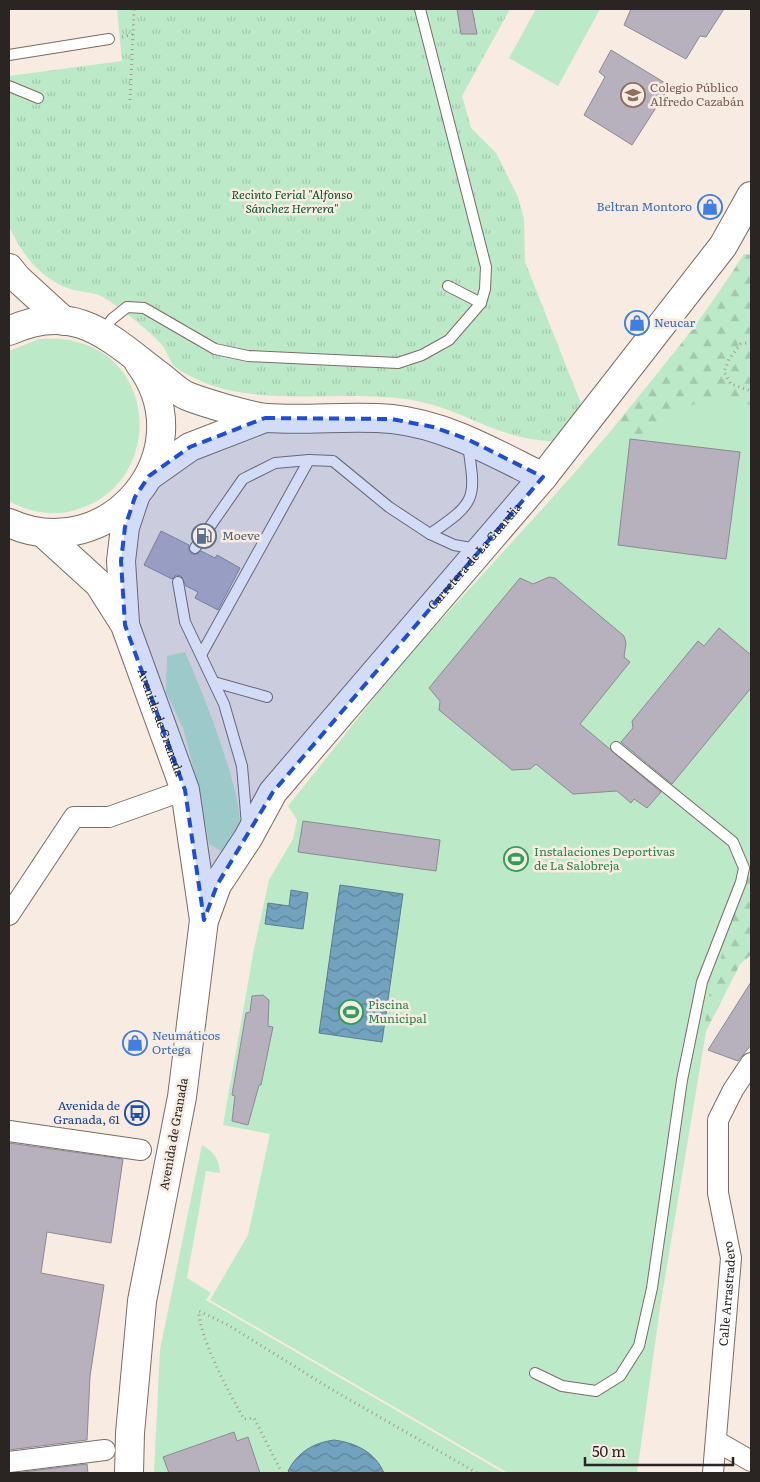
<svg xmlns="http://www.w3.org/2000/svg" width="760" height="1482" font-family="Literata,serif">
  <defs>
    <pattern id="forest-firs" width="22" height="20" patternUnits="userSpaceOnUse" patternTransform="scale(1.25)"><rect width="22" height="20" fill="#bce9c8"/><path d="M5 1l3.5 6h-7zM16 11l3.5 6h-7z" fill="#a2c8ac"/></pattern>
    <pattern id="park-tufts" width="24" height="20" patternUnits="userSpaceOnUse" patternTransform="scale(1.25)"><rect width="24" height="20" fill="#bce9c8"/><path d="M3 7l-1-3M5 7V3M7 7l1-3M15 17l-1-3M17 17v-4M19 17l1-3" fill="none" stroke="#a2c8ac"/></pattern>
    <pattern id="water-waves" width="16" height="10" patternUnits="userSpaceOnUse" patternTransform="scale(1.25)"><rect width="16" height="10" fill="#71a2be"/><path d="M0 5q4-4 8 0t8 0" fill="none" stroke="#5d849a"/></pattern>
  </defs>
  <rect width="100%" height="100%" fill="#f8ebe1"/>
  <g fill="#bce9c8">
    <polygon points="536,9 600,9 558,86 509,58"/>
    <path d="M 744,254 L 751,255 L 751,955 L 740,964 L 706,1031 L 660,1308 L 637,1473 L 508,1473 L 210,1300 L 248,1235 L 270,1134 L 223,1125 L 254,949 L 269,880 L 293,839 L 297,820 L 288,806 C 336,747 381,686 432,630 C 541,509 657,391 744,254 Z"/>
    <path d="M 39,339 C 51,339 62,338 73,341 C 162,360 161,487 75,510 C 52,517 29,512 9,501 L 9,351 Z"/>
    <path d="M 185,652 C 199,683 251,809 238,838 C 236,843 228,849 225,853 L 209,844 L 199,790 L 183,728 L 166,692 L 167,656 Z"/>
    <path d="M 202,1145 C 214,1152 219,1159 220,1173 L 206,1171 L 187,1278 L 211,1293 L 206,1300 L 504,1473 L 154,1473 L 160,1350 Z"/>
  </g>
  <g fill="url(#forest-firs)">
    <polygon points="744,254 751,255 751,405 720,399 700,401 683,410 669,424 631,439 614,427 710,308"/>
    <polygon points="751,861 751,955 740,964 706,1031 705,1009"/>
  </g>
  <path fill="url(#park-tufts)" d="M 117,9 L 510,9 L 462,96 L 471,128 L 496,153 L 518,197 L 524,219 L 525,262 L 582,406 L 554,441 C 501,441 467,411 417,401 C 351,388 265,408 203,382 C 194,378 179,371 173,365 C 169,359 167,351 162,345 C 151,332 118,306 103,297 C 94,292 80,292 70,289 C 41,279 21,254 9,226 L 9,76 L 122,61 Z"/>
  <g fill="url(#water-waves)" stroke="#5c7c8f">
    <polygon points="340,885 403,894 382,1042 319,1033"/>
    <polygon points="291,890 308,893 303,929 265,924 268,903 289,906"/>
    <path d="M 334,1440 C 356,1443 375,1452 384,1473 L 291,1473 L 288,1471 C 298,1452 313,1443 334,1440 Z"/>
  </g>
  <g fill="#b7b1be" stroke="#8e8894">
    <polygon points="457,9 472,9 477,34 461,34"/>
    <polygon points="631,9 724,9 706,37 700,36 686,59 624,25"/>
    <polygon points="611,50 670,86 632,145 584,115 605,77 599,72"/>
    <polygon points="630,439 740,452 726,559 618,545"/>
    <polygon points="161,531 189,545 189,550 192,554 197,554 201,551 215,558 217,555 240,568 218,610 195,598 198,592 186,586 181,576 176,575 172,579 144,565"/>
    <polygon points="549,577 555,578 624,636 626,643 624,657 630,662 580,724 661,792 647,808 634,799 631,803 617,791 573,794 536,764 530,769 512,770 439,710 440,701 429,688 520,578 533,584"/>
    <polygon points="719,628 751,655 751,688 672,784 621,742 633,728 632,721 698,641 704,646"/>
    <polygon points="303,821 440,840 436,871 298,852"/>
    <polygon points="751,982 751,1045 738,1061 708,1050"/>
    <polygon points="263,995 269,1000 268,1026 273,1027 261,1085 259,1085 248,1125 232,1121 235,1096 232,1095 246,1013 250,1012 252,996"/>
    <polygon points="9,1143 123,1159 111,1243 47,1232 41,1273 104,1285 90,1376 87,1440 9,1450"/>
    <polygon points="234,1432 237,1441 248,1437 260,1473 169,1473 163,1457"/>
    <polygon points="87,1464 88,1473 15,1473"/>
  </g>
  <g fill="none" stroke-linecap="round" stroke-linejoin="round">
    <defs>
      <g id="lane">
        <polyline points="9,55 109,39"/>
        <polyline points="9,86 38,98"/>
        <polyline points="448,286 481,303"/>
        <polyline points="103,332 112,319 127,307 144,308 215,349 248,356 398,363 422,355 449,340 481,303 485,289 486,267 420,9"/>
        <path d="M 430,534 C 477,502 476,499 468,445"/>
        <polyline points="195,548 243,479 275,463 309,460"/>
        <polyline points="178,582 185,622 224,704 242,766 247,825"/>
        <polyline points="201,655 309,460 333,461 389,507 430,534 454,545 477,549"/>
        <polyline points="214,682 267,697"/>
        <polyline points="535,1373 562,1386 596,1391 620,1376 639,1346 652,1288 682,1080 702,982 741,882 744,868 733,842 616,747"/>
      </g>
      <g id="street">
        <polyline points="9,915 74,817 109,817 185,790"/>
        <polyline points="9,1131 141,1150"/>
        <polyline points="716,1441 751,1461"/>
        <polyline points="9,1462 105,1450"/>
        <path id="s1" d="M 713,1473 L 731,1258 L 718,1193 L 718,1120 L 733,1090 L 751,1063"/>
      </g>
      <g id="secondary">
        <polyline points="9,268 17,278 64,321"/>
        <path d="M 9,331 C 76,300 111,339 160,376 C 168,382 178,392 187,396 C 202,402 252,417 267,418 C 309,421 351,415 392,419 C 447,425 494,453 543,477"/>
        <polyline points="149,476 190,447 265,418"/>
        <path d="M 9,523 C 109,568 206,452 139,363"/>
        <path id="s2" d="M 43,533 L 99,584 L 125,625 L 185,790 L 204,920 L 182,1097 L 142,1301 L 130,1433 L 129,1473"/>
        <polyline points="125,623 121,561 125,527 135,497"/>
        <path id="s3" d="M 205,918 L 217,885 L 248,838 L 273,792 L 543,477 L 723,246 L 751,196"/>
      </g>
    </defs>
    <use href="#lane" stroke="#796d65" stroke-width="12"/>
    <use href="#street" stroke="#796d65" stroke-width="22"/>
    <use href="#secondary" stroke="#796d65" stroke-width="30"/>
    <g stroke="#a49a93" stroke-width="3" stroke-dasharray="1 4" stroke-linecap="butt">
      <polyline points="122,37 133,34 134,9"/>
      <polyline points="130,100 133,34"/>
      <polyline points="751,342 741,344 729,359 724,372 731,384 751,391"/>
      <path d="M 282,1473 L 254,1418 L 244,1419 C 231,1397 198,1335 199,1311 L 228,1325 L 331,1389 L 477,1473"/>
    </g>
    <use href="#lane" stroke="#fff" stroke-width="10"/>
    <use href="#street" stroke="#fff" stroke-width="20"/>
    <use href="#secondary" stroke="#fff" stroke-width="28"/>
  </g>
  <path fill="#1d4ed8" fill-opacity="0.2" stroke="#1d4ed8" stroke-width="4" stroke-dasharray="10 6" stroke-linejoin="round" d="M 265,418 L 392,419 L 433,427 L 467,439 L 543,477 L 273,792 L 217,885 L 204,920 L 185,790 L 125,625 L 121,561 L 125,527 L 135,497 L 149,476 L 190,447 Z"/>
  <defs>
    <symbol id="school-ring" viewBox="-11 -11 22 22"><circle r="9.5" fill="#f8ebe1" stroke="#8d6e63" stroke-width="1.5"/><path d="M0-5L7-2L0 1L-7-2ZM-4 1L0 2.5L4 1V4Q0 6-4 4Z" fill="#8d6e63"/></symbol>
    <symbol id="shop-ring" viewBox="-11 -11 22 22"><circle r="9.5" fill="#f8ebe1" stroke="#3f7fe0" stroke-width="1.5"/><path d="M-5-2.5h2.3a2.7 3.5 0 0 1 5.4 0H5L5.5 6h-11ZM-1.5-2.5h3a1.5 2.3 0 0 0-3 0Z" fill="#3f7fe0"/></symbol>
    <symbol id="fuel-ring" viewBox="-11 -11 22 22"><circle r="9.5" fill="#f8ebe1" stroke="#5c6f8a" stroke-width="1.5"/><path d="M-5.5-6h7V0h2V4h1.3V-2.5L3-4.5l.8-.8L6-3V5H2.5V1h-1V6h-7ZM-4.2-4.7v3.2H.2V-4.7Z" fill="#5c6f8a"/></symbol>
    <symbol id="stadium-ring" viewBox="-11 -11 22 22"><circle r="9.5" fill="#f8ebe1" stroke="#2e9e5b" stroke-width="1.5"/><path d="M0-5a6.5 5 0 1 0 0 10a6.5 5 0 1 0 0-10ZM-3.5-1.8h7v3.6h-7Z" fill="#2e9e5b"/></symbol>
    <symbol id="bus-ring" viewBox="-11 -11 22 22"><circle r="9.5" fill="#f8ebe1" stroke="#1a4fb4" stroke-width="1.5"/><path d="M-5-6H5V4H4V6H2V4H-2V6H-4V4H-5ZM-3.5-4V0h7V-4ZM-3.5 1.2v1.5H-2V1.2ZM2 1.2v1.5H3.5V1.2Z" fill="#1a4fb4"/></symbol>
  </defs>
  <g fill-rule="evenodd">
    <use href="#school-ring" x="619" y="81" width="28" height="28"/>
    <use href="#shop-ring" x="696" y="193" width="28" height="28"/>
    <use href="#shop-ring" x="623" y="309" width="28" height="28"/>
    <use href="#fuel-ring" x="190" y="522" width="28" height="28"/>
    <use href="#stadium-ring" x="502" y="845" width="28" height="28"/>
    <use href="#stadium-ring" x="337" y="998" width="28" height="28"/>
    <use href="#shop-ring" x="121" y="1029" width="28" height="28"/>
    <use href="#bus-ring" x="123" y="1099" width="28" height="28"/>
  </g>
  <g text-anchor="middle" stroke-width="5" stroke-linejoin="round" paint-order="stroke">
    <g font-size="12" fill="#785e54" stroke="#f8ebe1" text-anchor="start">
      <text x="650" y="92">Colegio Público<tspan x="650" dy="14">Alfredo Cazabán</tspan></text>
    </g>
    <g font-size="12" font-style="italic" fill="#0a552c" stroke="#f8ebe1">
      <text x="292" y="199">Recinto Ferial "Alfonso<tspan x="292" dy="14">Sánchez Herrera"</tspan></text>
    </g>
    <g font-size="12" fill="#366cbe" stroke="#f8ebe1" text-anchor="start">
      <text x="692" y="211" text-anchor="end">Beltran Montoro</text>
      <text x="654" y="327">Neucar</text>
      <text x="152" y="1040">Neumáticos<tspan x="152" dy="14">Ortega</tspan></text>
    </g>
    <g font-size="12" fill="#4e5e75" stroke="#f8ebe1" text-anchor="start">
      <text x="222" y="540">Moeve</text>
    </g>
    <g font-size="12" fill="#2a2522" stroke="#f8ebe1">
      <text dy="4" stroke="none"><textPath href="#s3" startOffset="454">Carretera de La Guardia</textPath></text>
      <text dy="4" stroke="none"><textPath href="#s2" startOffset="228">Avenida de Granada</textPath></text>
      <text transform="translate(174 1134) rotate(-80)" y="4">Avenida de Granada</text>
      <text dy="4" stroke="none"><textPath href="#s1" startOffset="180">Calle Arrastradero</textPath></text>
    </g>
    <g font-size="12" fill="#27864d" stroke="#f8ebe1" text-anchor="start">
      <text x="534" y="856">Instalaciones Deportivas<tspan x="534" dy="14">de La Salobreja</tspan></text>
      <text x="368" y="1009">Piscina<tspan x="368" dy="14">Municipal</tspan></text>
    </g>
    <g font-size="12" fill="#164399" stroke="#f8ebe1" text-anchor="end">
      <text x="120" y="1110">Avenida de<tspan x="120" dy="14">Granada, 61</tspan></text>
    </g>
  </g>
  <rect width="760" height="1482" fill="none" stroke="#2a2522" stroke-width="20"/>
  <path d="M585 1457v8h148v-8" fill="none" stroke="#2a2522" stroke-width="2.5"/>
  <text x="592" y="1457" font-size="15" fill="#2a2522" stroke="#f8ebe1" stroke-width="4" paint-order="stroke">50 m</text>
</svg>
